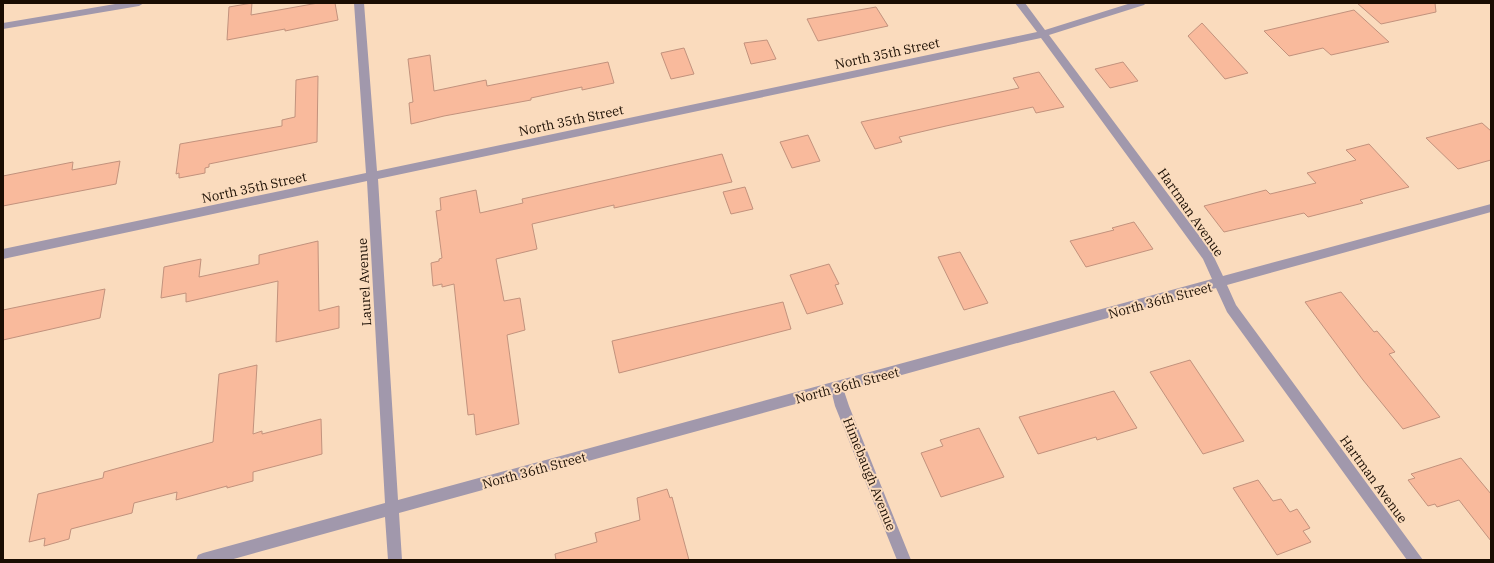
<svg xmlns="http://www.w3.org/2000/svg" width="1494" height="563" font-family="'IBM Plex Serif',serif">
  <rect width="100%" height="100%" fill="#fadbbd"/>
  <g fill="#f9ba9c" stroke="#c2927d">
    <polygon points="252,3 251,15 318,3 335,3 338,20 285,31 285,29 227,40 229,7"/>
    <polygon points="1357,3 1435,3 1436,12 1381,24"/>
    <polygon points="876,7 888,26 818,41 807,19"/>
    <polygon points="1354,10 1389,42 1331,55 1323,48 1289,56 1264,31"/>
    <polygon points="1202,23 1248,73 1225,79 1188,36"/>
    <polygon points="767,40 776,59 751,64 744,43"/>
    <polygon points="684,48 694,74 671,79 661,53"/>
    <polygon points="430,55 434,91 486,80 487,86 608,62 614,83 582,90 582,87 531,98 531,100 444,116 411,124 409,103 413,102 408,59"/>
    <polygon points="1123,62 1138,81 1110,88 1095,69"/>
    <polygon points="1039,72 1064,107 1036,113 1033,107 946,126 899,137 902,142 875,149 861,122 1019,88 1013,78"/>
    <polygon points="318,76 317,142 209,164 209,167 205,168 205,173 179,178 179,173 176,174 180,144 282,126 282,120 295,117 296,80"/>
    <polygon points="1482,123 1491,131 1491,160 1458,169 1426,138"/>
    <polygon points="808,135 820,161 792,168 780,142"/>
    <polygon points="1369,144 1409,187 1360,200 1363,203 1308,217 1304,213 1224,232 1204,206 1266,190 1270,194 1316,183 1307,173 1356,160 1346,150"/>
    <polygon points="722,154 732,182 614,208 614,205 532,224 537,249 496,259 504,301 520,298 525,330 507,335 519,424 476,435 474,414 468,415 454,284 442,287 442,284 433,286 431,263 439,261 439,259 442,258 436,211 441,210 440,198 476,190 480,213 523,203 522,199"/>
    <polygon points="120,161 116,184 3,206 3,176 73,162 72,170"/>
    <polygon points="745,187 753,209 731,214 723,192"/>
    <polygon points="1134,222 1153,249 1086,267 1070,241 1114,230 1112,228"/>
    <polygon points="318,241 319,311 339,306 339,328 276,342 278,281 186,302 186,293 161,298 164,267 201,259 199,277 259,264 259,255"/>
    <polygon points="960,252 988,303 964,310 938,257"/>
    <polygon points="829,264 839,284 835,285 843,304 807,314 790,275"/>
    <polygon points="105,289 100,318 3,340 3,310"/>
    <polygon points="1341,292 1374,332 1377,331 1395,352 1389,354 1440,417 1403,429 1363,380 1305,302"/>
    <polygon points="783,302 791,329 619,373 612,341"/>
    <polygon points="1190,360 1244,441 1203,454 1150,372"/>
    <polygon points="257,365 253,434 262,431 262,434 321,419 322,454 253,472 253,481 227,488 227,486 176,500 177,492 134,503 132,513 71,529 69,539 44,546 45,538 29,542 38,494 103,478 104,472 213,442 219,374"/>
    <polygon points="1114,391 1137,428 1097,440 1096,437 1038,454 1019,417"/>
    <polygon points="979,428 1004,477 941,497 921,453 943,446 940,440"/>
    <polygon points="1461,458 1491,494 1491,541 1459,500 1437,507 1435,504 1428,506 1408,480 1415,478 1411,474"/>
    <polygon points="1258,480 1273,501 1281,499 1290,512 1297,509 1310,528 1303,531 1311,542 1277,555 1233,488"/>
    <polygon points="667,489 670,498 672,497 689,560 556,560 555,554 597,542 595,533 640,520 637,498"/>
  </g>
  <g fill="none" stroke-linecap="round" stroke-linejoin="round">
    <g fill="#a198ac" fill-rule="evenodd">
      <polygon points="121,3 144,3 139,6 3,29 3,23"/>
      <path d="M 354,3 L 364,3 L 377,171 L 1037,32 L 1015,3 L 1025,3 L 1045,30 L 1131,3 L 1146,3 L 1144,5 L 1049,35 L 1212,253 L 1223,276 L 1491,204 L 1491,212 L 1227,285 L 1236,305 L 1423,560 L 1407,560 L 1227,312 L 1216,288 L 844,391 L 849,406 L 911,560 L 897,560 L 835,406 L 832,394 L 399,513 L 402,560 L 388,560 L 385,517 L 230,560 L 196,560 L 198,555 L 203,553 L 385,503 L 367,181 L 3,259 L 3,249 L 366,173 ZM 1041,38 L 1203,259 L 1212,279 L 398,500 L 378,179 Z"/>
    </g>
  </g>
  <g text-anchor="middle" stroke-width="4" stroke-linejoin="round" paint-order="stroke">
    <g font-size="13" fill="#1a0d02" stroke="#fadbbd">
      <text transform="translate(887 53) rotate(-12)" y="5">North 35th Street</text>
      <text transform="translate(571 120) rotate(-12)" y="5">North 35th Street</text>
      <text transform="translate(254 187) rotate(-12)" y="5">North 35th Street</text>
      <text transform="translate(1191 212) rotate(55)" y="5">Hartman Avenue</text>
      <text transform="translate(364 282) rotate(-93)" y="5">Laurel Avenue</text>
      <text transform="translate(1160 300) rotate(-15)" y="5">North 36th Street</text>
      <text transform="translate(847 385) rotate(-15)" y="5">North 36th Street</text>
      <text transform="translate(534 470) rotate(-15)" y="5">North 36th Street</text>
      <text transform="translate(870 474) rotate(68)" y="5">Himebaugh Avenue</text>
      <text transform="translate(1374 479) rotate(54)" y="5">Hartman Avenue</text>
    </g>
  </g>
  <rect width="1494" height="563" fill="none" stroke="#1a0d02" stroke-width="8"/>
</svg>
